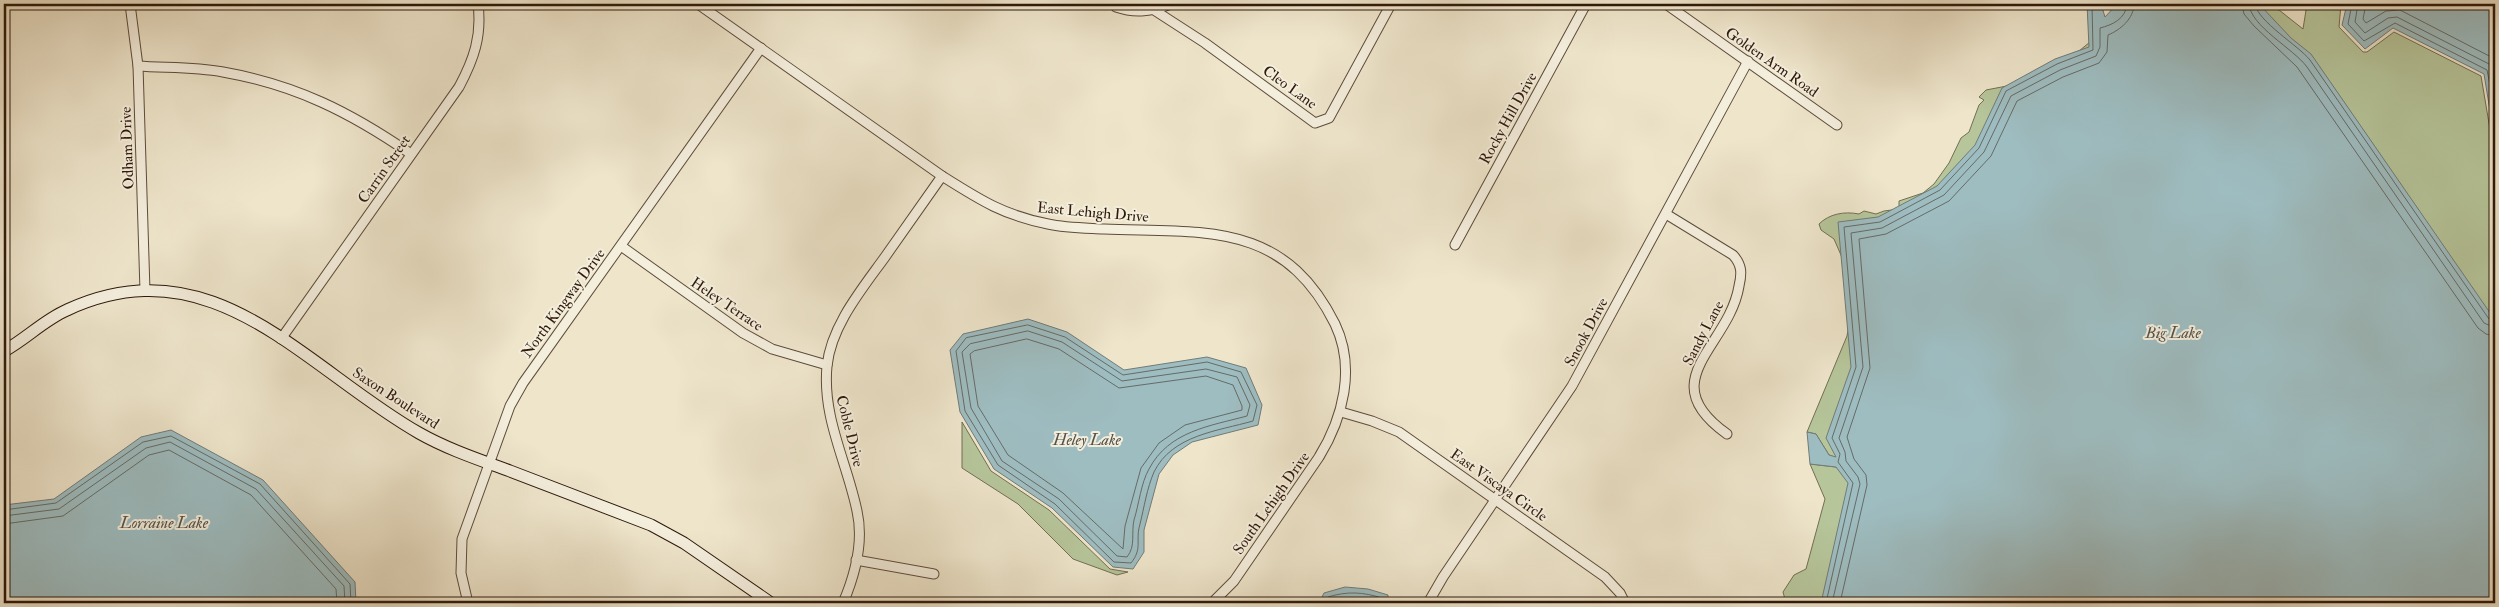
<svg xmlns="http://www.w3.org/2000/svg" width="2499" height="607" font-family="'IM FELL Double Pica',serif">
  <rect width="100%" height="100%" fill="#eee5cb"/>
  <filter id="stains"><feTurbulence type="fractalNoise" baseFrequency=".004" numOctaves="4"/><feColorMatrix values="0 0 0 0 .2 0 0 0 0 .09 0 0 0 0 .02 0 0 0 .5 -.17"/></filter>
  <radialGradient id="worn" r=".72"><stop offset=".6" stop-color="#630" stop-opacity="0"/><stop offset="1" stop-color="#630" stop-opacity=".3"/></radialGradient>
  <g fill="#b6c59a" stroke="#726f52">
    <path d="M 2122,4 L 2267,4 L 2279,10 L 2303,29 L 2307,4 L 2341,4 L 2339,27 L 2363,52 L 2367,52 L 2394,32 L 2481,76 L 2493,147 L 2495,150 L 2495,603 L 1837,458 L 1829,455 L 1816,434 L 1807,432 L 1847,336 L 1852,306 L 1844,262 L 1834,239 L 1821,230 L 1819,224 C 1829,214 1844,211 1859,214 L 1864,211 L 1876,214 L 1884,211 L 1899,209 L 1899,201 L 1923,193 L 1934,184 L 1949,163 L 1961,138 L 1969,132 L 1979,105 L 1984,100 L 1979,97 L 1986,90 L 2012,85 L 2079,51 L 2090,42 L 2103,20 Z"/>
    <polygon points="962,422 991,471 1049,510 1110,569 1128,572 1117,575 1073,559 1018,504 962,468"/>
    <polygon points="1810,464 1836,467 1853,485 1830,603 1786,603 1783,592 1794,575 1806,569 1825,499"/>
  </g>
  <g fill="#9ebdc1" stroke="#717b78">
    <polygon points="2087,4 2101,4 2105,17 2117,4 2259,4 2291,38 2311,54 2495,320 2495,603 1821,603 1848,483 1836,467 1810,464 1807,432 1816,434 1829,455 1836,457 1826,438 1851,367 1838,222 1878,217 1937,186 1975,145 2002,88 2055,59 2089,47"/>
    <polygon points="2347,4 2495,4 2495,141 2484,74 2393,28 2365,49 2342,25"/>
    <polygon points="1028,319 1067,332 1124,370 1207,357 1246,368 1262,405 1258,425 1192,442 1173,455 1159,474 1144,530 1144,552 1133,569 1113,567 1052,508 994,469 960,412 950,350 963,334"/>
    <polygon points="171,430 263,480 355,582 356,603 4,603 4,505 54,499 141,437"/>
    <polygon points="1345,587 1368,589 1388,595 1388,603 1319,603 1324,593"/>
  </g>
  <g fill="none" stroke-linecap="round" stroke-linejoin="round">
    <g stroke="#666b66" stroke-width="1">
      <polyline points="2242,4 2244,14 2254,26 2297,67 2478,328 2486,334 2495,336"/>
      <path d="M 2249,4 C 2250,26 2294,49 2307,67 C 2366,152 2425,238 2484,323 L 2495,328"/>
      <path d="M 2255,4 C 2257,21 2299,46 2310,60 C 2370,147 2429,233 2489,319 L 2495,322"/>
      <polyline points="2352,4 2348,24 2364,41 2395,23 2487,70 2495,110"/>
      <polyline points="2358,4 2355,22 2365,33 2388,18 2397,17 2489,64 2495,72"/>
      <polyline points="2366,4 2363,19 2366,23 2386,11 2400,10 2495,59"/>
      <path d="M 1028,325 L 1065,337 L 1123,375 L 1207,362 L 1241,372 L 1257,405 L 1253,421 C 1218,431 1172,435 1154,472 C 1147,488 1144,508 1140,524 C 1135,541 1143,548 1131,563 L 1114,562 L 1055,504 L 998,465 L 965,411 L 956,351 L 966,338 Z"/>
      <path d="M 1028,331 L 1062,342 L 1122,381 L 1206,369 L 1237,377 L 1250,405 L 1247,416 C 1210,426 1169,431 1149,469 C 1141,483 1139,504 1134,520 C 1131,533 1136,546 1127,557 L 1117,556 L 1059,499 L 1002,461 L 971,408 L 962,352 L 970,344 Z"/>
      <polygon points="1027,339 1059,349 1119,388 1206,376 1233,385 1242,406 1242,410 1185,425 1159,443 1141,468 1125,526 1123,549 1063,493 1008,455 978,406 970,354 974,351"/>
      <polyline points="4,510 56,503 143,442 171,436 260,484 350,584 351,603"/>
      <polyline points="4,516 59,509 146,448 170,442 256,489 344,586 345,603"/>
      <polyline points="4,524 63,516 149,455 169,450 251,495 336,589 337,603"/>
      <path d="M 1324,603 L 1328,597 C 1347,591 1363,592 1382,598 L 1383,603"/>
      <polyline points="1826,603 1853,483 1838,462 1840,454 1832,438 1856,367 1844,227 1880,222 1940,190 1979,148 2006,91 2057,64 2093,50 2092,4"/>
      <path d="M 1832,603 L 1860,484 L 1858,477 L 1846,461 L 1845,452 L 1839,438 L 1863,367 L 1851,233 L 1882,228 L 1944,195 L 1984,152 L 2011,96 L 2060,70 L 2096,56 L 2100,47 L 2100,28 C 2112,25 2126,19 2127,4"/>
      <path d="M 1840,603 L 1867,485 L 1866,475 L 1854,459 L 1847,437 L 1870,368 L 1859,239 L 1886,234 L 1949,201 L 1991,156 L 2017,101 L 2063,77 L 2099,63 L 2107,52 L 2108,35 C 2120,30 2134,19 2134,4"/>
    </g>
    <defs>
      <g id="street">
        <polyline points="130,4 138,66 145,291"/>
        <path d="M 698,4 L 942,176 C 980,200 1003,215 1048,224 C 1066,228 1086,228 1104,229 C 1204,233 1283,220 1335,324 C 1356,368 1343,418 1319,457 L 1234,581 L 1212,603"/>
        <polyline points="1666,4 1837,125"/>
        <path d="M 1116,7 C 1136,14 1152,11 1171,4"/>
        <polyline points="1154,10 1205,43 1315,123 1329,118 1391,4"/>
        <path d="M 138,66 C 166,68 195,67 223,72 C 296,85 350,112 411,154"/>
        <path d="M 1666,214 L 1733,255 C 1742,265 1742,273 1739,286 C 1729,347 1651,380 1727,434"/>
        <polyline points="1455,245 1586,4"/>
        <polyline points="621,246 743,333 772,349 827,365"/>
        <path d="M 281,339 L 459,87 C 474,59 482,36 478,4"/>
        <polyline points="1341,412 1372,421 1399,432 1605,577 1620,593 1625,603"/>
        <polyline points="856,560 934,574"/>
        <polyline points="468,603 461,573 462,539 510,406 523,383 761,48"/>
        <path d="M 843,603 C 855,575 864,542 857,511 C 847,462 822,418 827,366 C 831,326 862,289 885,257 C 904,230 923,203 942,176"/>
        <polyline points="1428,603 1443,577 1572,386 1748,61"/>
      </g>
      <path id="secondary" d="M 4,351 C 26,339 44,320 67,310 C 213,242 306,369 419,433 C 447,449 480,460 510,471 C 557,489 604,507 651,525 L 684,543 L 771,603"/>
    </defs>
    <use href="#street" stroke="#5e4c3a" stroke-width="11"/>
    <use href="#secondary" stroke="#2e190a" stroke-width="13"/>
    <use href="#street" stroke="#f4eedd" stroke-width="9"/>
    <use href="#secondary" stroke="#f4eedd" stroke-width="11"/>
  </g>
  <g text-anchor="middle" stroke-width="4" stroke-linejoin="round" paint-order="stroke">
    <g font-size="15" fill="#2e190a" stroke="#f4eedd">
      <text transform="translate(1772 62) rotate(35)" y="5">Golden Arm Road</text>
      <text transform="translate(1290 87) rotate(36)" y="5">Cleo Lane</text>
      <text transform="translate(1508 118) rotate(-61)" y="5">Rocky Hill Drive</text>
      <text transform="translate(127 148) rotate(-92)" y="5">Odham Drive</text>
      <text transform="translate(384 169) rotate(-55)" y="5">Carrin Street</text>
      <text transform="translate(1093 212) rotate(5)" y="5">East Lehigh Drive</text>
      <text transform="translate(563 303) rotate(-54)" y="5">North Kingway Drive</text>
      <text transform="translate(727 304) rotate(34)" y="5">Heley Terrace</text>
      <text transform="translate(1586 332) rotate(-62)" y="5">Snook Drive</text>
      <text transform="translate(1703 333) rotate(-62)" y="5">Sandy Lane</text>
      <text transform="translate(396 398) rotate(33)" y="5">Saxon Boulevard</text>
      <text transform="translate(850 431) rotate(76)" y="5">Coble Drive</text>
      <text transform="translate(1499 485) rotate(35)" y="5">East Viscaya Circle</text>
      <text transform="translate(1271 503) rotate(-55)" y="5">South Lehigh Drive</text>
    </g>
    <g font-size="16" font-style="italic" fill="#55524a" stroke="#f4eedd">
      <text x="2173" y="338">Big Lake</text>
      <text x="1087" y="445">Heley Lake</text>
      <text x="164" y="528">Lorraine Lake</text>
    </g>
  </g>
  <rect width="2499" height="607" fill="none" stroke="#eee5cb" stroke-width="20"/>
  <rect x="5" y="5" width="2489" height="597" fill="none" stroke="#2e190a" stroke-width="2.5"/>
  <rect x="10" y="10" width="2479" height="587" fill="none" stroke="#2e190a"/>
  <rect width="100%" height="100%" filter="url(#stains)"/>
  <rect width="100%" height="100%" fill="url(#worn)"/>
</svg>
